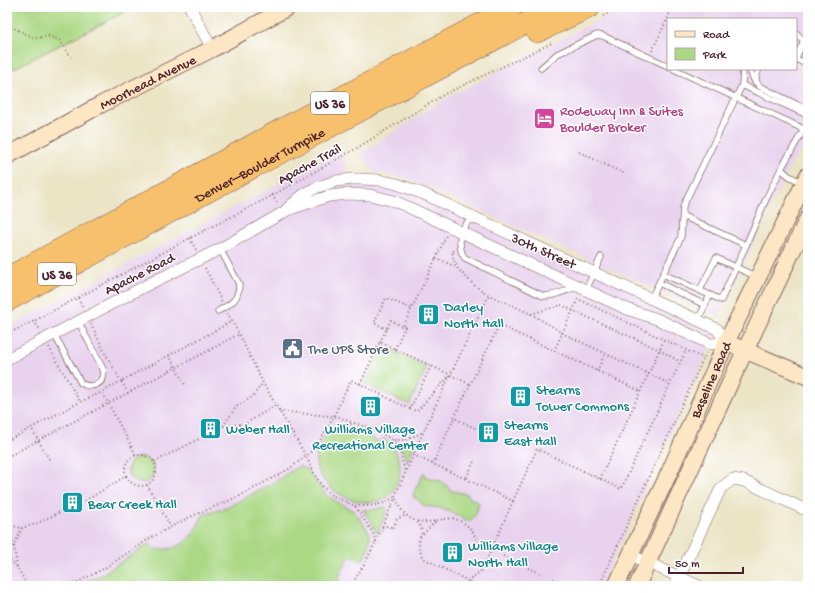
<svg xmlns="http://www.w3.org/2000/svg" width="815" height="593" font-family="'Gochi Hand',sans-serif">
  <rect width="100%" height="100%" fill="#fff"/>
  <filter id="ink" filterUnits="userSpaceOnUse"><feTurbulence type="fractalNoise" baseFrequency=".025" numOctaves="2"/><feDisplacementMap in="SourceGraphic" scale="8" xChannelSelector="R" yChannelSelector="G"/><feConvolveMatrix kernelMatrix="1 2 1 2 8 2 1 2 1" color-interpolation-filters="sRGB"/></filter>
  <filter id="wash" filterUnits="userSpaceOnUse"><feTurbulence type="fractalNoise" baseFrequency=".012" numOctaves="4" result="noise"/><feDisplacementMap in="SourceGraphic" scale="16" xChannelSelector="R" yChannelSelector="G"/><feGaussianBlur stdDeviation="0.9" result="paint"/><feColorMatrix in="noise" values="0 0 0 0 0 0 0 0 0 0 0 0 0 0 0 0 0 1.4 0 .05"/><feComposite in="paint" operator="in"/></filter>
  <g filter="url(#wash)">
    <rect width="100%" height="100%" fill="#ebe4c5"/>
    <g fill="#e8d2ee" fill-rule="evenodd">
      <path d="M 625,7 L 808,7 L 808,137 L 789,168 L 719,317 L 406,178 L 374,172 L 360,154 L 448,97 ZM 668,19 L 796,19 L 796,69 L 668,69 Z"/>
      <polygon points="340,151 349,175 404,183 719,327 709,350 601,586 7,586 7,328"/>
    </g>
    <g fill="#abd884" stroke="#7a7c58">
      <polygon points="7,7 122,7 125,12 7,72"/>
      <polygon points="383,346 427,367 409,405 365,384"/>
      <path d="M 350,428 L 369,431 L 367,436 L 381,443 L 383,438 C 387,442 391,445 394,449 C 400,457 402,472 398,481 C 396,487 391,495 386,498 C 358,514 308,484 317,451 C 319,446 324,437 329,434 C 335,431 343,430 350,428 Z"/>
      <polygon points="416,440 416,441 407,462 404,454 398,443 399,442 404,443"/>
      <circle cx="141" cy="470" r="13"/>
      <path d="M 299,466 L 306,469 L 327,496 L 354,511 L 366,527 L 369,533 L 370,539 L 368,550 L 362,561 L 349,556 L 338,580 L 349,585 L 348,586 L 78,586 L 101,575 L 150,543 L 152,549 C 181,552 192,540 203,515 L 226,508 L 271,484 Z"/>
      <path d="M 424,472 L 426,477 L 441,481 L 452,491 L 467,494 L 471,499 L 476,500 L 479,503 L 476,514 L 470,522 L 462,519 L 460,516 C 453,513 446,510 439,508 C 433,506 429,508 423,505 C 419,502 419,498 414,498 L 413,494 Z"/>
      <polygon points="384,507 386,508 387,511 378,532 376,532 372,523 363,510 373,510"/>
    </g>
  </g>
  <g filter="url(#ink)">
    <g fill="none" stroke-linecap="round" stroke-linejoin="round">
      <defs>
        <g id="lane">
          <polyline points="796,33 801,38 808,42"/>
          <polyline points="796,58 804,40"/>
          <polyline points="796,59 808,65"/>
          <polyline points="541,68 557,54 597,35 603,36 668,66"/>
          <polyline points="674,69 808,131"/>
          <polyline points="751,69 751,73 755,82"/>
          <path d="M 759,69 C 756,76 754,80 759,86 L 808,110"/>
          <polyline points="742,85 803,113 808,113"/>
          <polyline points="781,169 789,176 803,183"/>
          <path d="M 473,216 C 469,221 462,227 461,233 C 459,240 460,253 465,258 L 543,296 C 554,297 566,290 576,287"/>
          <polyline points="683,216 746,245 767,197 781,169 804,129"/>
          <polyline points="663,274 721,300 746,245"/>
          <polyline points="659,283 705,305"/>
          <polyline points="586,290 601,257"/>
          <polyline points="700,290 716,258 757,277"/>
          <polyline points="651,299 681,237 683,206 742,85 743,69"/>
          <path d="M 218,311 C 231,304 239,300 239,284 L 220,249"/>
          <polyline points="698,320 710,295"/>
          <path d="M 54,334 L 81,383 C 92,390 107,383 103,369 L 78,321"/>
        </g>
        <g id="street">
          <polyline points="190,7 212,49"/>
          <polyline points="7,359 147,285 220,249 284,212 296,207 329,196 347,194 370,195 394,201 408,207 508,254 627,309 657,319 710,344 726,343 717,329 525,241 424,194 397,184 379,180 361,179 353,179 336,181 318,187 307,192 298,199 284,212"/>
          <polyline points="631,555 699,586"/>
          <polyline points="675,586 721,488 733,479 744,481 808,511"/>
        </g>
        <g id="secondary">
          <path id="s1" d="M 7,156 L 100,105 L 212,49 L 288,7"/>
          <polyline points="735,346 808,377"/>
          <path id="s2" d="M 616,586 L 648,517 L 669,473 L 726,343 L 808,175"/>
          <polyline points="637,586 735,372 808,218"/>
        </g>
        <g id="highway">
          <polyline points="537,32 590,7"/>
          <polyline points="7,278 293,123 512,7"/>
          <path id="s3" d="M 7,301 L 218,186 L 556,7"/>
        </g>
      </defs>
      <use href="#lane" stroke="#826461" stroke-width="7"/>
      <use href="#street" stroke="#826461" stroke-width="12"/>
      <use href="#secondary" stroke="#826461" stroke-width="18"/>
      <use href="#highway" stroke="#826461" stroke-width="22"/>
      <g stroke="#826461" stroke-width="2" stroke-dasharray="1 3" stroke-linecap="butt">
        <polyline points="603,16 620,7"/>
        <polyline points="7,25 35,38 48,36 59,40 71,57"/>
        <polyline points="652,51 670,13 672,7"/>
        <polyline points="579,152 625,174"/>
        <polyline points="272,195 278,204"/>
        <polyline points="446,236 436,258 456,267"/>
        <polyline points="190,238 196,250"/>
        <polyline points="454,251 452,251 454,260 457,268 475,286 489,295"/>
        <polyline points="205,268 222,302"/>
        <polyline points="78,298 83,308"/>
        <polyline points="561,305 660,350 680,362"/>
        <polyline points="227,313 232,321"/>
        <polyline points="531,314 550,325 562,333 670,384"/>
        <polyline points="34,321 40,330"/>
        <polyline points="91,324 105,353 121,381 102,392 136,455"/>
        <polyline points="387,329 374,323 386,298 412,309"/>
        <polyline points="7,334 34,321 190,238 262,201 352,151 445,94 552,43"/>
        <polyline points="380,342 391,320 403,327"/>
        <polyline points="49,347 80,402 102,392"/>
        <polyline points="395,349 405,327 403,327 436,258"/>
        <polyline points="554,351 578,299 703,358"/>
        <polyline points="169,355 185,385"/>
        <polyline points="431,366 410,409 360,384 380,342 470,384"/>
        <polyline points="597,371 605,354"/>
        <polyline points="128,393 121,381 209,334 232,321 239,334 263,383 306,456 316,477 322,486 331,495 355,506 371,530 376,541 395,498"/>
        <polyline points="410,409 417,411 448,377"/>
        <polyline points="279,411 339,417 353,423"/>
        <polyline points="223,426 236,407 252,397 263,383"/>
        <polyline points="223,426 245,424 276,405"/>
        <polyline points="475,428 454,418 499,325 640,391"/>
        <polyline points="327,430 351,380 360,384"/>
        <polyline points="392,440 400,452 405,472"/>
        <polyline points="7,441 31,428"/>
        <polyline points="413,455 466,479 475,459"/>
        <polyline points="7,457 173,369 206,352 239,334"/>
        <polyline points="49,459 31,428 80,402"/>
        <polyline points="433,464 454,418"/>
        <path d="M 126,476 C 120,458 141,447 154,462"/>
        <path d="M 466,479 L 513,501 L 492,549 L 478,544 C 474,533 472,528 462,522 C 460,521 458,520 456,519 C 449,517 442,520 435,521 C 414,525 402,517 395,496 L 431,415 L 489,295 L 531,314 L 561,305"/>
        <polyline points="600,479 664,340"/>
        <polyline points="147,485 171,527"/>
        <path d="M 85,501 L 126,476 C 137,496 163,483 154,462 L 201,438"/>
        <polyline points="513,501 537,449 621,489 686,350"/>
        <path d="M 355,506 C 369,506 384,506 394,497"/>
        <path d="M 417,522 C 427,535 418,534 419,546 C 419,550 421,554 423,558 L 470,582"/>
        <polyline points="7,525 22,528"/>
        <polyline points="382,527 387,526 393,528 397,519 406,515"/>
        <polyline points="423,534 436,521"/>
        <polyline points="7,536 14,546"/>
        <polyline points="503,556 517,563"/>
        <polyline points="7,558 17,567 26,583 29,586"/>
        <polyline points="17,567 14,546 22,528 38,523 62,511"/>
        <polyline points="528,568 543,574"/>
        <polyline points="553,579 568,586"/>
        <polyline points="390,584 390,586"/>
        <polyline points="70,586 105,568 152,537 190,517 240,496 289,469 306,456 314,449 327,430 354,423 375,429 392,440 406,440 423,432"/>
        <polyline points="351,586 365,563 376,541"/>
        <polyline points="468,586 471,578 480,572 492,549"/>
        <polyline points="599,586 706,353"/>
      </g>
      <use href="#lane" stroke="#fff" stroke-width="5.5"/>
      <use href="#street" stroke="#fff" stroke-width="11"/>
      <use href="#secondary" stroke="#fce6c4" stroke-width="16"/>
      <use href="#highway" stroke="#f7c06c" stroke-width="21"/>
    </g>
  </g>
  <defs>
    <symbol id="hotel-square" viewBox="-11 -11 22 22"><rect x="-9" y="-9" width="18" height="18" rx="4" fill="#d1479c" stroke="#fff"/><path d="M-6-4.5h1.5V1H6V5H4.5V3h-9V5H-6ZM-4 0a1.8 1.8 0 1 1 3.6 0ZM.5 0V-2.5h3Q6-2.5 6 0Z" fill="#fff"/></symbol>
    <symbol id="building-square" viewBox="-11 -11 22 22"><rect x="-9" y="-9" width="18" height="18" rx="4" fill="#0f9aa8" stroke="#fff"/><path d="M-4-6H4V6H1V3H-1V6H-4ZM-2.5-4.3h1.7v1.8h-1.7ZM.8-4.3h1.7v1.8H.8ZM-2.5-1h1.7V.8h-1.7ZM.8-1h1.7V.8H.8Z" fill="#fff"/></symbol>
    <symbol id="civic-square" viewBox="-11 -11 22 22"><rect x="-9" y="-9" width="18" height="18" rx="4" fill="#5c6f8a" stroke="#fff"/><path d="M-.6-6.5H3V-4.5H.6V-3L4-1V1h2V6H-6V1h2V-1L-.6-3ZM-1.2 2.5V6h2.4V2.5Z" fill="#fff"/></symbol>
  </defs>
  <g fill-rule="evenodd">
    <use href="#hotel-square" x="532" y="106" width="25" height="25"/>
    <use href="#building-square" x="416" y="302" width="25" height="25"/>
    <use href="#civic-square" x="280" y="336" width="25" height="25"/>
    <use href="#building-square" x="508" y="384" width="25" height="25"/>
    <use href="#building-square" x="358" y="394" width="25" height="25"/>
    <use href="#building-square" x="198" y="416" width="25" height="25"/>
    <use href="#building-square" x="476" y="420" width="25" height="25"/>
    <use href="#building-square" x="60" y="490" width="25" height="25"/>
    <use href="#building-square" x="440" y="540" width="25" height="25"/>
  </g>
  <g text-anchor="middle" stroke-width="3" stroke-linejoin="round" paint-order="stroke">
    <g fill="#fff" stroke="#80626b" stroke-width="1">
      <rect x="311" y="92" width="38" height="22" rx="3"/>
      <rect x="38" y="263" width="38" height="22" rx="3"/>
    </g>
    <g font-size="13" font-weight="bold" fill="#4a1f2b">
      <text x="330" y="108">US 36</text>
      <text x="57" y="279">US 36</text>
    </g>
    <g font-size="14" fill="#4a1f2b" stroke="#fff">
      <text dy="5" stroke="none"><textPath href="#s1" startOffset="159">Moorhead Avenue</textPath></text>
      <text transform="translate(309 163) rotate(-29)" y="5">Apache Trail</text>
      <text dy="5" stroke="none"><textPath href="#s3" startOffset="287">Denver–Boulder Turnpike</textPath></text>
      <text transform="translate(544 250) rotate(24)" y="5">30th Street</text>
      <text transform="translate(139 273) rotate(-27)" y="5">Apache Road</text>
      <text dy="5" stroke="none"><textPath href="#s2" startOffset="227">Baseline Road</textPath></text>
    </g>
    <g font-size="14" fill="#b23c85" stroke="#fff" text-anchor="start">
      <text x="560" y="115">Rodeway Inn &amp; Suites<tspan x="560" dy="16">Boulder Broker</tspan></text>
    </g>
    <g font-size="14" fill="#0d838f" stroke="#fff" text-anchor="start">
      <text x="444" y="311">Darley<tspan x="444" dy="16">North Hall</tspan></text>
      <text x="536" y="394">Stearns<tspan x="536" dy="16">Tower Commons</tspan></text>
      <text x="504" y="429">Stearns<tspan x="504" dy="16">East Hall</tspan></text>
      <text x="226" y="433">Weber Hall</text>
      <text x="370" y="433" text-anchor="middle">Williams Village<tspan x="370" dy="16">Recreational Center</tspan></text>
      <text x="88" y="508">Bear Creek Hall</text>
      <text x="468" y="550">Williams Village<tspan x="468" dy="16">North Hall</tspan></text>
    </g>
    <g font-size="14" fill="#4e5e75" stroke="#fff" text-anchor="start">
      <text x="308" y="353">The UPS Store</text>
    </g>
  </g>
  <rect width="815" height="593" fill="none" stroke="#fff" stroke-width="24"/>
  <rect x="667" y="18" width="130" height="52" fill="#ffffff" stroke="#b7a5aa"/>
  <rect x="675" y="31" width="20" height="6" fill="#fce6c4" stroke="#b7a5aa"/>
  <text x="703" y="38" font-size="12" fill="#4a1f2b">Road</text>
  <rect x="675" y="48" width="20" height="12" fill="#abd884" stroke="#b7a5aa"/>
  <text x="703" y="58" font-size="12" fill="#4a1f2b">Park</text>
  <path d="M669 567v6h74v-6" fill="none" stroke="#4a1f2b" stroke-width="2"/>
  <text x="675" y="567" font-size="12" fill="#4a1f2b" stroke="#ffffff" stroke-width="3" paint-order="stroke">50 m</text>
</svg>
